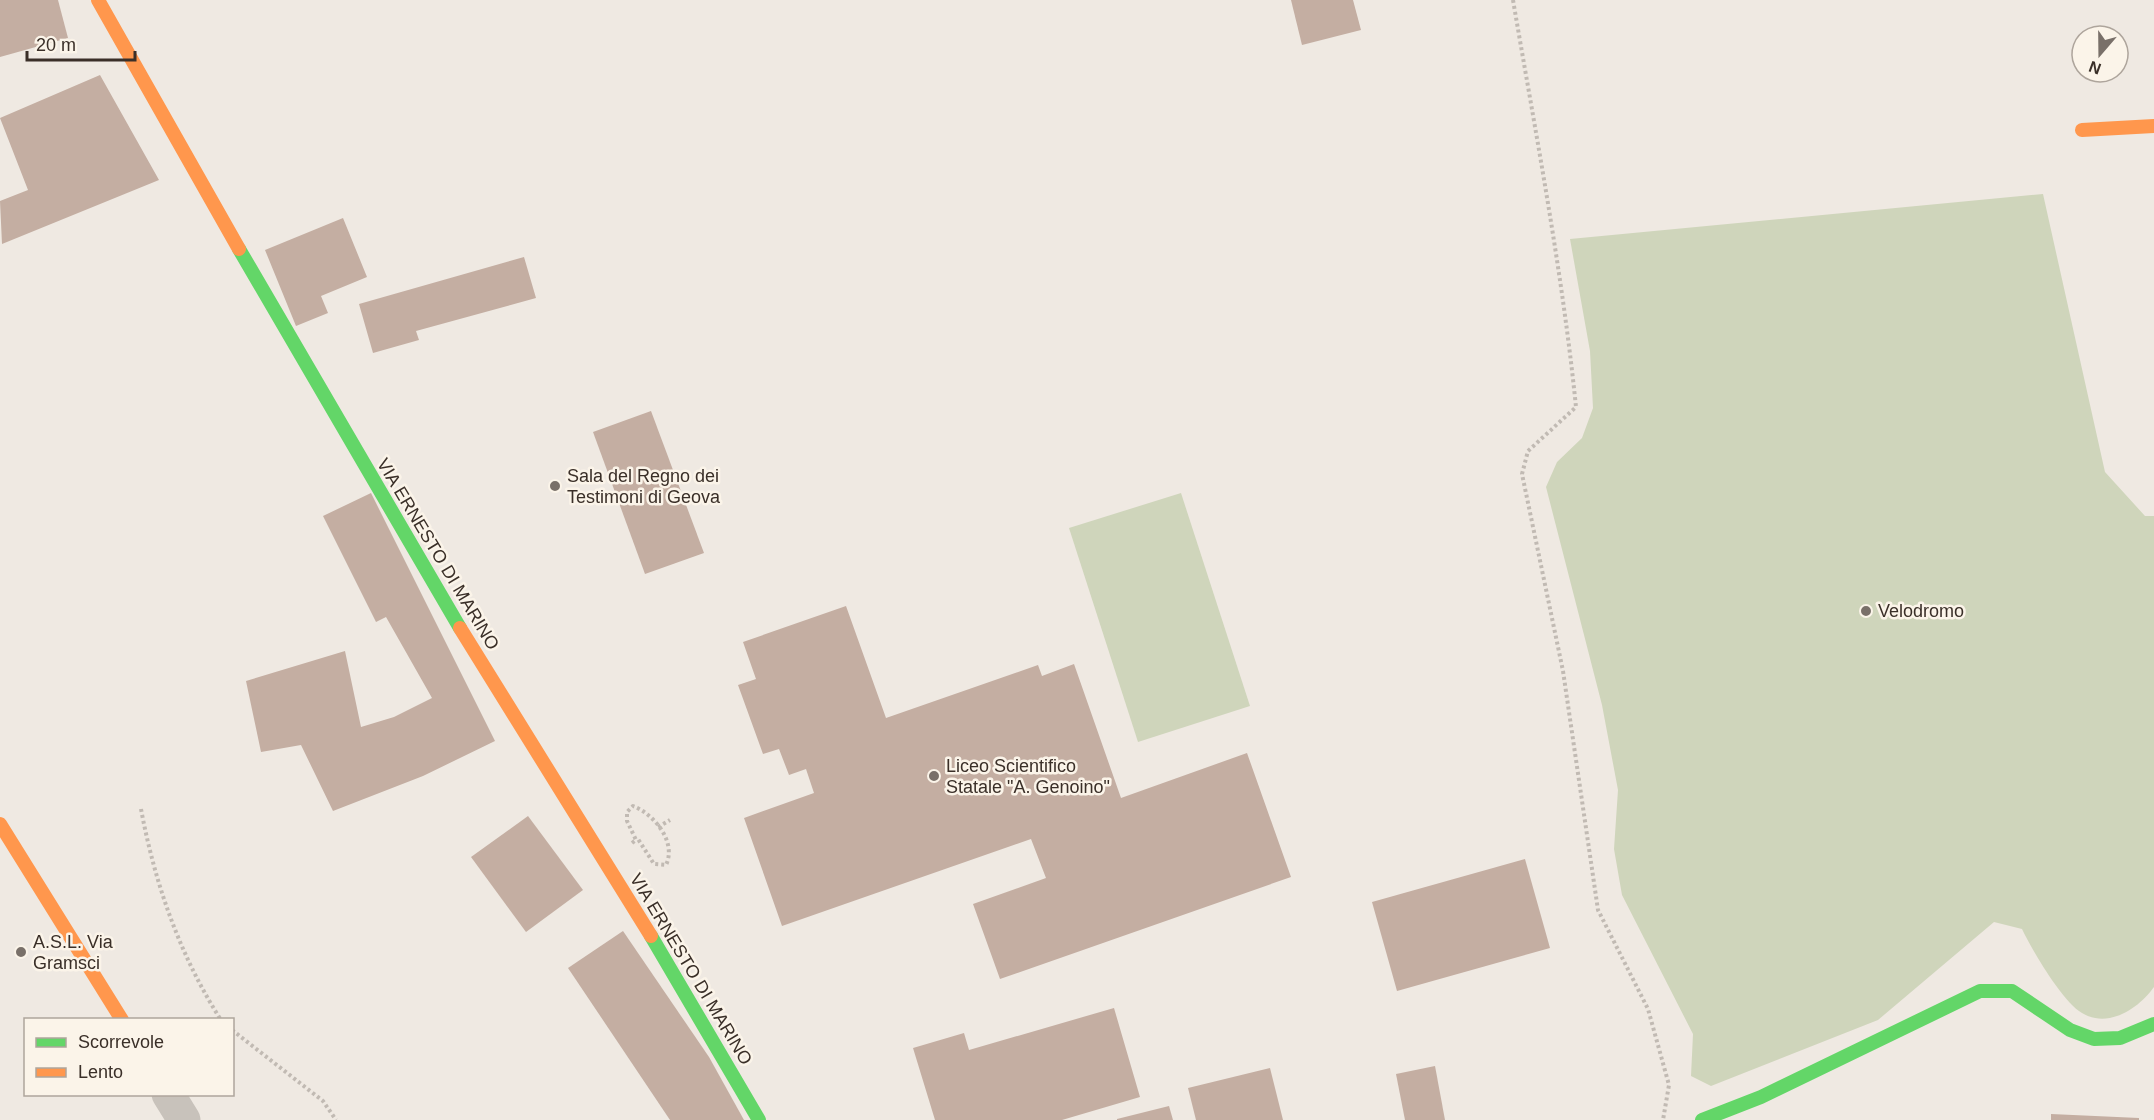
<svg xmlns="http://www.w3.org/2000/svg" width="2154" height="1120" font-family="Helvetica,sans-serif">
  <rect width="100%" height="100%" fill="#efe9e2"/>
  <g fill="#cfd5bb">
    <path d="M 2043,194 L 2105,472 L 2145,516 L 2154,516 L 2154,987 C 2139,1008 2109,1029 2082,1013 C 2062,1001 2032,950 2022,929 L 1994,922 L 1878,1020 L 1711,1086 L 1691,1076 L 1693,1034 L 1622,895 L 1614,849 L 1618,790 L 1602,705 L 1546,487 L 1557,462 L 1582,438 L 1593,408 L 1590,351 L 1570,239 Z"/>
    <polygon points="1181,493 1250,706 1138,742 1069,528"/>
  </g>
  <g fill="#c4aea2">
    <polygon points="0,0 58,0 68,38 0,57"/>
    <polygon points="1291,0 1353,0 1361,30 1302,45"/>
    <polygon points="100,75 159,180 2,244 0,201 28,190 0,118"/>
    <polygon points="343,218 367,277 321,296 328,313 296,326 265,250"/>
    <polygon points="524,257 536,298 416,331 419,340 373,353 359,304"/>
    <polygon points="651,411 704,553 645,574 593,432"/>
    <polygon points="371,493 495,741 423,776 333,811 301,745 261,752 246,681 345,651 361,727 394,717 432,698 386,617 376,622 323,516"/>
    <polygon points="846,606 886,718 1038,665 1042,676 1074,664 1121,798 1247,753 1291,877 1000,979 973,904 1046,878 1031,839 782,926 744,818 814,793 806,769 789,775 779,749 763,754 738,685 756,679 743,642"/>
    <polygon points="528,816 583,890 526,932 471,857"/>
    <polygon points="1525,859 1550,948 1397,991 1372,902"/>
    <polygon points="623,931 709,1057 744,1120 670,1120 568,968"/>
    <polygon points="1114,1008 1140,1097 1062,1120 935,1120 913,1048 964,1033 969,1050"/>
    <polygon points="1435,1066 1445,1120 1405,1120 1396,1074"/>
    <polygon points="1270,1068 1283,1120 1196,1120 1188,1088"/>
    <polygon points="1169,1106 1173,1120 1117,1120 1117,1119"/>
    <polygon points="2051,1114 2139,1118 2139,1120 2051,1120"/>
  </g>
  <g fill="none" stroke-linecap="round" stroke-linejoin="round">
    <g stroke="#c1bab3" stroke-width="4" stroke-dasharray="3 3" stroke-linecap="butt">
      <path d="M 1513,0 C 1536,135 1562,270 1576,407 L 1528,451 L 1522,474 L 1563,671 L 1598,910 L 1648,1009 L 1669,1085 L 1663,1120"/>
      <path d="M 141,809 C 155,884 180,956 221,1020"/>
      <polyline points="658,827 670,820"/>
      <path d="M 632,843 L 636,840 L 627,821 L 627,812 L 633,806 C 654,814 677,842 666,865 L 654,864 L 638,839"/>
      <polyline points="232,1030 323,1101 336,1120"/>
    </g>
    <polyline stroke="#c8c2bb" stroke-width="33" points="168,1094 184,1120"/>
    <g stroke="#63d668" stroke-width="14">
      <polyline points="239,249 460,628"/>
      <polyline points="651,936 759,1120"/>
      <polyline points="1702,1120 1761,1097 1980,991 2012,991 2070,1030 2094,1039 2120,1038 2154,1024"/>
    </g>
    <g stroke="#ff974d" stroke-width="14">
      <polyline points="98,0 239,249"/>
      <polyline points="2082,130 2154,126"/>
      <polyline points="460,628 651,936"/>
      <polyline points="0,824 122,1020"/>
    </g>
  </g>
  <g fill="#797069" stroke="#fbf4e9" stroke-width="2">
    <circle cx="555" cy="486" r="6"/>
    <circle cx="1866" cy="611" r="6"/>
    <circle cx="934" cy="776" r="6"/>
    <circle cx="21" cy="952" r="6"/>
  </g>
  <g text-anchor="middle" stroke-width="5" stroke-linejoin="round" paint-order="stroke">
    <g font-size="18" fill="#3a2f28" stroke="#fbf4e9" text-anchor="start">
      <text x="567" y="482">Sala del Regno dei<tspan x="567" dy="21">Testimoni di Geova</tspan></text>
      <text x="1878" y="617">Velodromo</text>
      <text x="946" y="772">Liceo Scientifico<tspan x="946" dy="21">Statale "A. Genoino"</tspan></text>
      <text x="33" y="948">A.S.L. Via<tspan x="33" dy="21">Gramsci</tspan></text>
    </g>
    <g font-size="18" fill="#3a2f28" stroke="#fbf4e9">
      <text transform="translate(438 554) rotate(59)" y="6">VIA ERNESTO DI MARINO</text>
      <text transform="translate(691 969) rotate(59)" y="6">VIA ERNESTO DI MARINO</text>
    </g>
  </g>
  <rect x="24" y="1018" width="210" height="78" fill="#fbf4e9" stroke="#aea59c" stroke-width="1.5"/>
  <rect x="36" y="1038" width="30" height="9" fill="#63d668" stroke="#aea59c" stroke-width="1.5"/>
  <text x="78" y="1048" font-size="18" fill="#3a2f28">Scorrevole</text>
  <rect x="36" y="1068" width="30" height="9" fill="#ff974d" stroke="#aea59c" stroke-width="1.5"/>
  <text x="78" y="1078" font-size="18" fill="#3a2f28">Lento</text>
  <g transform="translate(2100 54) rotate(200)"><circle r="28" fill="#fbf4e9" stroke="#aea59c" stroke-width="1.5"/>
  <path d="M0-4.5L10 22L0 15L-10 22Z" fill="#797069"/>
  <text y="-9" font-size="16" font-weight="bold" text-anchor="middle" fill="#3a2f28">N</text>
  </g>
  <path d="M27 51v9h108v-9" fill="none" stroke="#3a2f28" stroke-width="3"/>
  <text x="36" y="51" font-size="18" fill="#3a2f28" stroke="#fbf4e9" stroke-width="4.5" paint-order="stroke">20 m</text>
</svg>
